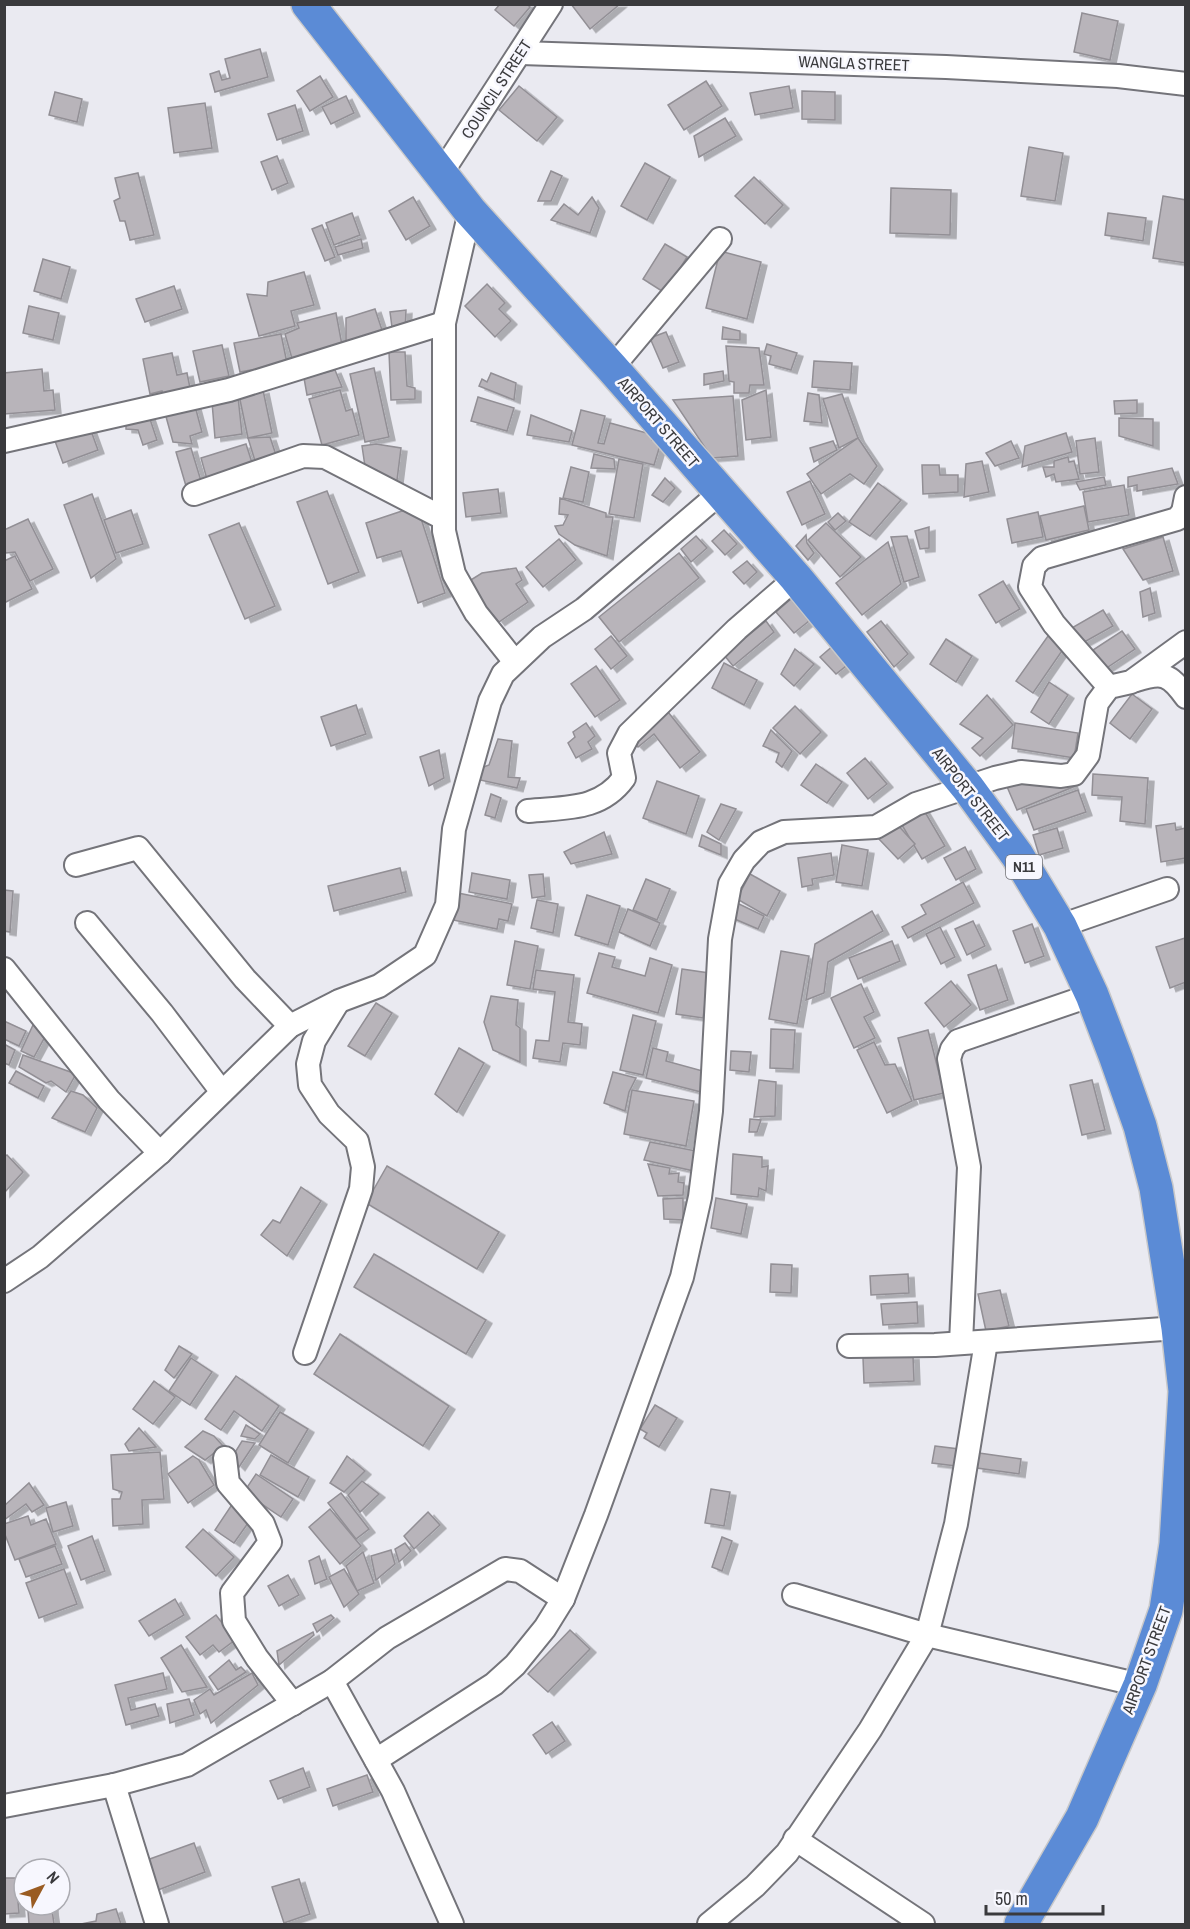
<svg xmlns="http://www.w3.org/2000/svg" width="1190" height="1929" font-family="'Archivo Narrow',sans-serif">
  <defs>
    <filter id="shadow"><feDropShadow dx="6" dy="3.5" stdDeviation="0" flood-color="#0004"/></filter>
  </defs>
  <rect width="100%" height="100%" fill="#eaeaf1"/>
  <g fill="#b8b4ba" stroke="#928f95" stroke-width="1.5" filter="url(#shadow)">
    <polygon points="500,4 527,4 530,7 514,26 495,10"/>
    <polygon points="571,4 620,4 590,29"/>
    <polygon points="1082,13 1118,21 1110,60 1074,52"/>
    <polygon points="260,49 268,77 215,92 210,74 219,71 222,80 230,78 225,59"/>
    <polygon points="320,76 333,97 310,111 297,91"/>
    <polygon points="706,81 722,106 684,130 668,105"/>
    <polygon points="519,86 557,117 537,141 499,110"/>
    <polygon points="789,86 793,108 755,115 750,93"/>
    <polygon points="802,91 835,92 835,120 802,119"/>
    <polygon points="55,92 82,99 77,122 49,115"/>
    <polygon points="346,96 354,113 331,124 322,107"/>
    <polygon points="205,103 212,148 174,153 168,108"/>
    <polygon points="295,105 303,131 277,140 268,114"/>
    <polygon points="725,118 736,136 699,157 694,136"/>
    <polygon points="1029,147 1063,153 1055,201 1021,196"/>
    <polygon points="277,156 288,183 272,190 261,162"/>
    <polygon points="645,163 670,177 647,220 621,206"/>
    <polygon points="551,171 562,176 551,201 538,201"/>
    <polygon points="138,173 154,235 130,240 125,221 120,221 114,201 120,198 115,178"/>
    <polygon points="754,177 783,205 765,224 735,196"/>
    <polygon points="891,188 951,190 950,235 890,233"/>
    <polygon points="1163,196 1186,200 1186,263 1153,258"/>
    <polygon points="413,197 430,226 406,240 389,211"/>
    <polygon points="592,197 599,208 590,233 551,220 564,204 578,215"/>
    <polygon points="352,213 360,235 334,245 326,223"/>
    <polygon points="1108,213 1146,218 1143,241 1105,235"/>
    <polygon points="322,225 335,257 325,261 312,229"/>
    <polygon points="361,239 363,248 338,255 335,247"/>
    <polygon points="665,244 687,257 665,293 643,279"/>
    <polygon points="720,251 761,262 747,319 706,308"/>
    <polygon points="43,259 70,267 61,299 34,291"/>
    <polygon points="304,272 314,305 291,311 295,326 259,336 247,294 267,296 268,282"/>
    <polygon points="487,284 505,303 499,309 511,321 495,337 465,306"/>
    <polygon points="174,286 182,309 145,322 136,299"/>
    <polygon points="29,306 59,313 53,340 23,333"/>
    <polygon points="375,309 383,333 346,345 346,318"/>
    <polygon points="406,310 405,333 393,335 390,312"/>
    <polygon points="336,313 342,345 293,362 285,334 299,328 297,323"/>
    <polygon points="723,327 740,331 740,340 722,339"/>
    <polygon points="666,332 679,362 663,368 650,338"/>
    <polygon points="281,334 287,363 240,372 234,343"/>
    <polygon points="767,344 797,353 791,370 769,364 771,356 764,354"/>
    <polygon points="222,345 229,376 200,382 193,351"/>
    <polygon points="726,346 759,348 764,385 750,385 749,393 734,393 734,382 729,381"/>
    <polygon points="389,352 405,352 407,386 415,388 415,399 391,400"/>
    <polygon points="172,353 177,375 187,373 191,393 164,399 162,391 150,394 143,359"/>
    <polygon points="814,361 852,363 850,390 812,387"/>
    <polygon points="374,368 389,437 365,442 350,374"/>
    <polygon points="42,369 44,391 53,390 55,410 4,414 4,373"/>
    <polygon points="335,370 342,387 307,395 304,378"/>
    <polygon points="723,371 724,381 704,385 704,374"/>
    <polygon points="491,373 516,383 514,400 479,386 482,379 487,382"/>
    <polygon points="263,390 272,433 248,438 239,395"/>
    <polygon points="340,390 346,411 352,409 359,435 322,445 309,399"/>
    <polygon points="766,390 771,437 746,440 742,400"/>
    <polygon points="808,393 819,395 822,423 804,421"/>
    <polygon points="842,394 858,438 839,448 823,399"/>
    <polygon points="733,396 738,456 712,458 673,400"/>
    <polygon points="238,397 242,434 215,438 212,402"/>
    <polygon points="478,397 514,408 507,431 471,421"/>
    <polygon points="1137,400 1137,413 1115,414 1114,401"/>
    <polygon points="195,406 202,432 190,436 192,444 173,442 165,413"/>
    <polygon points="581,410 605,416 598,443 604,444 610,423 654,435 652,440 661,442 654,465 572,445"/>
    <polygon points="148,413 157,440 143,445 138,430 126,429 126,419"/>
    <polygon points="531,415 572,431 569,442 527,435"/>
    <polygon points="1119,418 1153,419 1153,446 1119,436"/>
    <polygon points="90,428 98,450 63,463 55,441"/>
    <polygon points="1066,433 1072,452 1022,467 1025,446"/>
    <polygon points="270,437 277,458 256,464 248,438"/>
    <polygon points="858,438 877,466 864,484 850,474 821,494 807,474"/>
    <polygon points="1095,438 1099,472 1080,474 1076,441"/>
    <polygon points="833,441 837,450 814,462 810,448"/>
    <polygon points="1011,441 1019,458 995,466 986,453"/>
    <polygon points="246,444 254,469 208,483 201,458"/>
    <polygon points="376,444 401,448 396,488 366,473 362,446"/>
    <polygon points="191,448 201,481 186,486 176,452"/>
    <polygon points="594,454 614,459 615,469 591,468"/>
    <polygon points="1068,457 1069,462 1074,461 1079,479 1056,482 1054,474 1046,477 1043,467 1054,467 1054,461"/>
    <polygon points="619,459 643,464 634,518 609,514"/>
    <polygon points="982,461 989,492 964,497 966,464"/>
    <polygon points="922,465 939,465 940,475 958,475 958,492 923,494"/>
    <polygon points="571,467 589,472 583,502 563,498"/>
    <polygon points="1172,468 1178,484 1137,491 1137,485 1128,487 1128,477"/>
    <polygon points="1104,477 1106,485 1080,490 1076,482"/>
    <polygon points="665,478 675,488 663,502 652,495"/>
    <polygon points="810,481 825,514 802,525 787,492"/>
    <polygon points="878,483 901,500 870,536 849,522"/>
    <polygon points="1124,485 1129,515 1088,522 1083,492"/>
    <polygon points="498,489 501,513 466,517 463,493"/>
    <polygon points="327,491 359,572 328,584 297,502"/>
    <polygon points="92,494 116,559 91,578 64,505"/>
    <polygon points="560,498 606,513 606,517 613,517 607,556 575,545 559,534 555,526 563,525 568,515 559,514"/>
    <polygon points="417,506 445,593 418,603 401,551 377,558 366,523"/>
    <polygon points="1084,506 1089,530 1046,540 1040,516"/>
    <polygon points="131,510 143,544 116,553 104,520"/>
    <polygon points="1038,512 1043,537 1012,543 1007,519"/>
    <polygon points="838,513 846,521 835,530 828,522"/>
    <polygon points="28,519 53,569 30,581 15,552 6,553 4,550 4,530"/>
    <polygon points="239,523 275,606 245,619 209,535"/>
    <polygon points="826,523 861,557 840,577 808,540"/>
    <polygon points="929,527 929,548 920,549 915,531"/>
    <polygon points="724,530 737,544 725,555 712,541"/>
    <polygon points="806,535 807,543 814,553 808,560 796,546"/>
    <polygon points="696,536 707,548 691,562 681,549"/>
    <polygon points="907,536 919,577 904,582 891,537"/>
    <polygon points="1163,537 1173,571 1143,580 1123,549"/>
    <polygon points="559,539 576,560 543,587 526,567"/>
    <polygon points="888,542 901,584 862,615 836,583"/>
    <polygon points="679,553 699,578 619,642 599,617"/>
    <polygon points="15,556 32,589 4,603 4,561"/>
    <polygon points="747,561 757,572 744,584 733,572"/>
    <polygon points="516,568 522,580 516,584 528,602 499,622 466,583 482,573"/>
    <polygon points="1003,581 1020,609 996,623 979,595"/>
    <polygon points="1150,588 1155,613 1143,617 1140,592"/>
    <polygon points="791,599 809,621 794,633 776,612"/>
    <polygon points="1103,610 1113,626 1079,645 1070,629"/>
    <polygon points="766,621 774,632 733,666 724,655"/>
    <polygon points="881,621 908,654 894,667 867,632"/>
    <polygon points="1122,631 1135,649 1105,669 1093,650"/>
    <polygon points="611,636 627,656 611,669 595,649"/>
    <polygon points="1048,636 1064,648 1033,693 1016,681"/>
    <polygon points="946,639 972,656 956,682 930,664"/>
    <polygon points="834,645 846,666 836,674 820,657"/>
    <polygon points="795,649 814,664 794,686 781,674"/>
    <polygon points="724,663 757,680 744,705 712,688"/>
    <polygon points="596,666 620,700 595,717 571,684"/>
    <polygon points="1049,682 1068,695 1049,724 1031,712"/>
    <polygon points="1132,694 1152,709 1130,739 1110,723"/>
    <polygon points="987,695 1013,725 980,756 972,748 983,738 960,724"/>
    <polygon points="356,705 366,734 331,746 321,717"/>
    <polygon points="795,706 821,732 800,754 773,728"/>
    <polygon points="668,712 700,752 680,768 654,734 638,747 632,741"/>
    <polygon points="586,723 595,736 588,742 592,749 576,758 568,743 575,737 573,732"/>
    <polygon points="1015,723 1078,733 1074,758 1012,748"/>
    <polygon points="771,730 792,751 782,767 776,762 779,753 763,746"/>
    <polygon points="498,739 512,741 508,777 520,778 517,788 480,780 481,768 489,765"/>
    <polygon points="439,750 444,778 429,786 420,757"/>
    <polygon points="865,758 887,784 868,799 847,773"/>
    <polygon points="816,764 842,782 827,803 801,785"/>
    <polygon points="1093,774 1148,778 1145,824 1120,821 1122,797 1092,795"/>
    <polygon points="1069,779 1073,787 1017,810 1005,782"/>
    <polygon points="657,781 699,796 686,834 643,818"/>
    <polygon points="1078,790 1086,812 1034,830 1026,809"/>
    <polygon points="491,794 501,798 495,818 485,815"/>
    <polygon points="721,804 736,809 719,840 707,832"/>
    <polygon points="922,807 945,846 922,859 899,820"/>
    <polygon points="895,822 915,844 898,859 878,838"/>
    <polygon points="1175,823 1176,830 1186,828 1186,858 1161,862 1156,826"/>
    <polygon points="1057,828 1063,848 1039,855 1033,835"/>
    <polygon points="604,832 612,854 571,864 564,852"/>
    <polygon points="702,835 721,844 721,855 699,846"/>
    <polygon points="842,845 868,850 862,886 836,882"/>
    <polygon points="965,847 976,869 956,880 944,858"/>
    <polygon points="831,853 834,875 812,879 813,885 802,887 798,858"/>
    <polygon points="400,868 406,892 334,911 328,886"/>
    <polygon points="472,873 510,880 507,899 469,892"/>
    <polygon points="543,874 545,896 532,898 529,875"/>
    <polygon points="750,874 780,891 767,916 737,899"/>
    <polygon points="646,879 670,889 657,920 633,910"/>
    <polygon points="963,882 974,903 908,938 902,927 926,914 921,905"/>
    <polygon points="4,890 13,891 10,932 4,931"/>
    <polygon points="458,893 512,904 508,921 499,919 497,929 453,920"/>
    <polygon points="587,895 620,906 608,945 575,935"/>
    <polygon points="537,900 558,904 553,933 531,928"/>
    <polygon points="737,903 764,916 758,929 730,917"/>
    <polygon points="628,909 660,923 650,946 619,932"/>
    <polygon points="872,911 883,931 828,962 824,993 806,1000 815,944"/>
    <polygon points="973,921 985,946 967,955 955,929"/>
    <polygon points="1032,924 1044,956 1025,963 1013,931"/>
    <polygon points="940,927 955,957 941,964 926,934"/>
    <polygon points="1185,938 1186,982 1170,988 1156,947"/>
    <polygon points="515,941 538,946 530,989 507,985"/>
    <polygon points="892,941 900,961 858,979 849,958"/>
    <polygon points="781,951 809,956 797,1024 769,1019"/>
    <polygon points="599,953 615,957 612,967 645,976 650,958 672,965 658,1013 587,993"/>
    <polygon points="996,965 1008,1000 980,1010 968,975"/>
    <polygon points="682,969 709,973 703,1018 676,1014"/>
    <polygon points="536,970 574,975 568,1022 582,1024 580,1045 563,1043 560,1062 533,1058 536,1040 549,1041 555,992 533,989"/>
    <polygon points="951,981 971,1005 944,1027 925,1003"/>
    <polygon points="861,984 874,1012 864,1017 875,1038 854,1048 831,998"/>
    <polygon points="491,996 518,1000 516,1025 520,1028 520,1062 493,1050 484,1022"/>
    <polygon points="376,1003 392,1013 365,1056 348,1046"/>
    <polygon points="633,1015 656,1021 643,1075 620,1070"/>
    <polygon points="4,1021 26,1031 19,1046 4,1039"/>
    <polygon points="33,1025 47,1033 34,1057 21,1051"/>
    <polygon points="771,1029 795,1030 793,1069 770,1068"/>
    <polygon points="928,1030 944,1093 914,1100 898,1038"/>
    <polygon points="874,1042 885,1065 895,1064 912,1101 887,1113 857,1050"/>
    <polygon points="4,1044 15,1050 9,1065 4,1063"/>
    <polygon points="459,1048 484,1063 457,1112 435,1094"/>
    <polygon points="653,1048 668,1052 666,1061 710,1073 705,1093 646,1078"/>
    <polygon points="731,1051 751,1052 749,1072 730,1070"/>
    <polygon points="23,1055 76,1074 66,1092 51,1081 46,1083 19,1067"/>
    <polygon points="16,1071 44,1086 38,1098 9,1083"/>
    <polygon points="613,1072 636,1078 629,1092 625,1111 604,1103"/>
    <polygon points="759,1080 776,1082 775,1116 754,1117"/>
    <polygon points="1092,1080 1105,1130 1082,1135 1070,1085"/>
    <polygon points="632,1090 694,1101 686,1146 624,1134"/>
    <polygon points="71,1091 83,1095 97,1108 85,1132 52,1118"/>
    <polygon points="750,1119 761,1120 757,1132 749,1132"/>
    <polygon points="650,1142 696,1151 694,1171 644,1160"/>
    <polygon points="733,1154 762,1157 762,1167 768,1166 766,1191 759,1188 758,1197 731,1194"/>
    <polygon points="7,1155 23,1172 4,1193 4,1157"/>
    <polygon points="648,1164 670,1168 669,1174 679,1173 678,1182 684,1183 683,1195 658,1196"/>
    <polygon points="387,1166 499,1232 477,1269 366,1203"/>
    <polygon points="301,1187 321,1201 287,1256 261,1235 273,1220 280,1223"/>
    <polygon points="683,1198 683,1220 664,1219 663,1199"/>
    <polygon points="716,1198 747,1204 741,1234 711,1228"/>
    <polygon points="374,1254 486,1320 466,1354 354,1287"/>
    <polygon points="771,1264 792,1265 791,1293 770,1292"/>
    <polygon points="908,1274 909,1293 871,1295 870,1276"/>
    <polygon points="1000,1290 1009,1326 986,1331 978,1294"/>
    <polygon points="917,1302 918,1323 883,1325 881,1304"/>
    <polygon points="340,1334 449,1406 423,1446 314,1374"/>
    <polygon points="179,1346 192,1354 174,1378 165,1370"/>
    <polygon points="913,1356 914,1381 864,1383 863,1358"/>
    <polygon points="191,1358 212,1372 190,1405 169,1391"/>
    <polygon points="236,1376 279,1406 262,1431 234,1411 221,1430 205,1419"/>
    <polygon points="154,1381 175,1397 153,1424 133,1409"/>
    <polygon points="655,1405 677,1418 659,1447 644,1438 647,1433 640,1429"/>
    <polygon points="280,1412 308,1429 288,1463 259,1445"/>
    <polygon points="246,1425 260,1434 255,1439 241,1436"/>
    <polygon points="139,1428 156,1447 129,1451 125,1444"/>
    <polygon points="203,1431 214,1436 223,1446 205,1460 185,1447"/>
    <polygon points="242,1441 255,1443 239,1467 231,1459"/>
    <polygon points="935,1446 959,1449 956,1466 932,1463"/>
    <polygon points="160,1452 164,1499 142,1500 143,1524 113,1526 112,1499 120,1499 122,1492 113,1489 111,1455"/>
    <polygon points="979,1453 1021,1459 1019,1474 977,1468"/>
    <polygon points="271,1455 309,1477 298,1497 260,1475"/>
    <polygon points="193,1456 199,1460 214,1485 188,1503 168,1474"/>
    <polygon points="347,1456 365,1471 344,1492 330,1483"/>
    <polygon points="256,1474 293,1499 281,1517 244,1492"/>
    <polygon points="362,1481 379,1494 360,1512 348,1495"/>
    <polygon points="29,1483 44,1505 32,1512 26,1504 4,1520 4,1506"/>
    <polygon points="711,1489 730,1492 724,1526 705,1523"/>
    <polygon points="341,1493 369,1529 356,1539 328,1503"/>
    <polygon points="66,1502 73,1526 53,1532 46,1508"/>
    <polygon points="233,1503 253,1516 234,1543 215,1530"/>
    <polygon points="330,1509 361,1546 340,1564 309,1527"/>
    <polygon points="428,1512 440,1525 414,1549 404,1536"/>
    <polygon points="28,1516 31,1525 46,1519 56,1544 15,1560 4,1532 4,1524"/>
    <polygon points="203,1529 234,1557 216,1576 186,1547"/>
    <polygon points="92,1536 105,1571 81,1580 68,1546"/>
    <polygon points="722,1537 732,1541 722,1571 712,1567"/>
    <polygon points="405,1543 411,1551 399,1562 395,1549"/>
    <polygon points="55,1546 62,1564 26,1577 19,1559"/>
    <polygon points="391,1550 395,1564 376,1580 371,1556"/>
    <polygon points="363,1552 374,1583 357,1591 346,1566"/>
    <polygon points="319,1556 327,1579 315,1584 309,1561"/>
    <polygon points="64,1569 77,1604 39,1618 26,1583"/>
    <polygon points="344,1569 359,1594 344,1607 329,1577"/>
    <polygon points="288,1575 299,1595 279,1606 268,1586"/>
    <polygon points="175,1599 184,1615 149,1636 139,1621"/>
    <polygon points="216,1615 235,1640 219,1652 213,1645 200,1655 186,1637"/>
    <polygon points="331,1615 334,1618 317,1632 313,1624"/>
    <polygon points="570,1630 590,1649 548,1692 528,1674"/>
    <polygon points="313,1632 314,1635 279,1665 277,1651"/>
    <polygon points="181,1645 207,1687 182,1692 161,1658"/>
    <polygon points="229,1660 236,1670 241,1667 246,1672 218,1690 209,1677"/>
    <polygon points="163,1673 167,1689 128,1698 131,1710 155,1704 159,1716 126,1725 115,1685"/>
    <polygon points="252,1673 258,1685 211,1723 206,1710 200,1714 194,1700 210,1689 214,1695"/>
    <polygon points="189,1699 194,1715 170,1723 167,1704"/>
    <polygon points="552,1722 565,1741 546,1754 533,1735"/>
    <polygon points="303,1768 310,1787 278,1799 270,1781"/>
    <polygon points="367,1775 373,1792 333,1806 327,1789"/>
    <polygon points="194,1843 205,1872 158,1890 147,1860"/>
    <polygon points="4,1878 16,1878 19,1913 4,1914"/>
    <polygon points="299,1879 310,1914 284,1923 272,1887"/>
    <polygon points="27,1905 52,1905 52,1910 28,1911"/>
    <polygon points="116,1909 121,1924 81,1924 96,1921 97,1914"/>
    <polygon points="52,1910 54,1924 29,1924 28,1911"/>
  </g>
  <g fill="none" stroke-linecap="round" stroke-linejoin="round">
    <defs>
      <g id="minor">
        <polyline points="521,53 946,67 1118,76 1186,84"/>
        <polyline points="441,174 551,4"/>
        <polyline points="470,211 444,323 444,531 454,574 476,613 515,662"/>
        <polyline points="612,368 720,239"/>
        <polyline points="4,441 229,390 444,323"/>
        <polyline points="194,494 303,456 325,457 443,518"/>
        <path d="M 1136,680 C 1162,672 1169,673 1186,697"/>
        <polyline points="1109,687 1054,624 1030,587 1034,566 1042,558 1177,519 1183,512 1186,497"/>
        <path d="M 528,811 C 565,807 600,811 624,778 L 619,753 L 629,734 L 737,629 L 796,578"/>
        <polyline points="76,865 138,848 245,979 290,1026"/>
        <polyline points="87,923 162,1013 222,1092"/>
        <polyline points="1060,926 1167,889"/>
        <polyline points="4,969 109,1100 160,1153 290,1026 339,1001 379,986 425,955 447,905 454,829 490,701 503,674 542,637 584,609 720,493"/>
        <polyline points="4,1281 40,1257 160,1153"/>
        <polyline points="961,1343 969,1167 949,1059 952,1049 958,1041 1092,995"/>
        <polyline points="849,1346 935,1345 1178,1328"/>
        <polyline points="305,1353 361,1189 363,1167 357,1141 329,1114 310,1085 308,1064 314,1041 338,1002"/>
        <polyline points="225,1458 228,1483 263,1524 270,1542 232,1593 234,1621 257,1658 293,1704"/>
        <polyline points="794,1595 927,1635 1140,1685"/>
        <polyline points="332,1681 393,1791 452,1924"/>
        <polyline points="376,1760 494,1684 515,1665 545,1628 563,1599 596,1515 682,1277 700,1197 711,1111 720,939 730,884 744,860 761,842 784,832 876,827 916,804 995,778 1021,772 1061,776 1074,774 1088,755 1097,703 1109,687 1131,682 1186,642"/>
        <polyline points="114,1785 157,1924"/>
        <polyline points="4,1806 114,1785 187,1765 332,1681 387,1638 505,1569 520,1571 563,1599"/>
        <polyline points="795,1839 923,1924"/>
        <polyline points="709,1924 755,1886 787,1853 870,1730 927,1635 956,1524 986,1342"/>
      </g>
      <polyline id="highway" points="308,4 470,211 612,368 796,578 968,788 1017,855 1060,926 1092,995 1116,1058 1140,1126 1156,1188 1178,1328 1185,1391 1176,1544 1166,1610 1140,1685 1082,1818 1021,1924"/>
    </defs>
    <use href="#minor" stroke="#74747a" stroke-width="26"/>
    <use href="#highway" stroke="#c8c8c9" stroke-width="36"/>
    <use href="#minor" stroke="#fff" stroke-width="22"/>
    <use href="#highway" stroke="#5b8bd6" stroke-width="33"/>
  </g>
  <g text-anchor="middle" stroke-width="5" stroke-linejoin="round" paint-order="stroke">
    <rect fill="#f7f7fe" stroke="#737377" stroke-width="1.5" x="1006" y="855" width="36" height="24" rx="4.5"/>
    <g font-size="15" font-weight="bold" fill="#3a3a3d">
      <text x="1024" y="872">N11</text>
    </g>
    <g font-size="16" fill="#3a3a3d" stroke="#f7f7fe">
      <text transform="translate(854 63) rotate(2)" y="6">WANGLA STREET</text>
      <text transform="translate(496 89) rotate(-57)" y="6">COUNCIL STREET</text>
      <text transform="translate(659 422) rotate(49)" y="6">AIRPORT STREET</text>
      <text transform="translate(971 794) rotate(52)" y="6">AIRPORT STREET</text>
      <text transform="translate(1146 1660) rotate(-70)" y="6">AIRPORT STREET</text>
    </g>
  </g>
  <rect width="1190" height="1929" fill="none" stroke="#3a3a3d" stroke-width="12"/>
  <g transform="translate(42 1887) rotate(49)"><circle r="28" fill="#f7f7fe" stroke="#ababb1" stroke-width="1.5"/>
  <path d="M0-4.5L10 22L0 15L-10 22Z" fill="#9a5c22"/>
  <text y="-9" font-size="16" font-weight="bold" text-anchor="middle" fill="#3a3a3d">N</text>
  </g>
  <path d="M986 1905v9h117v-9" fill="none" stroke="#3a3a3d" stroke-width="3"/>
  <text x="995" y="1905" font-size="18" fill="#3a3a3d" stroke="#f7f7fe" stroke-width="4.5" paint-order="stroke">50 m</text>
</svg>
